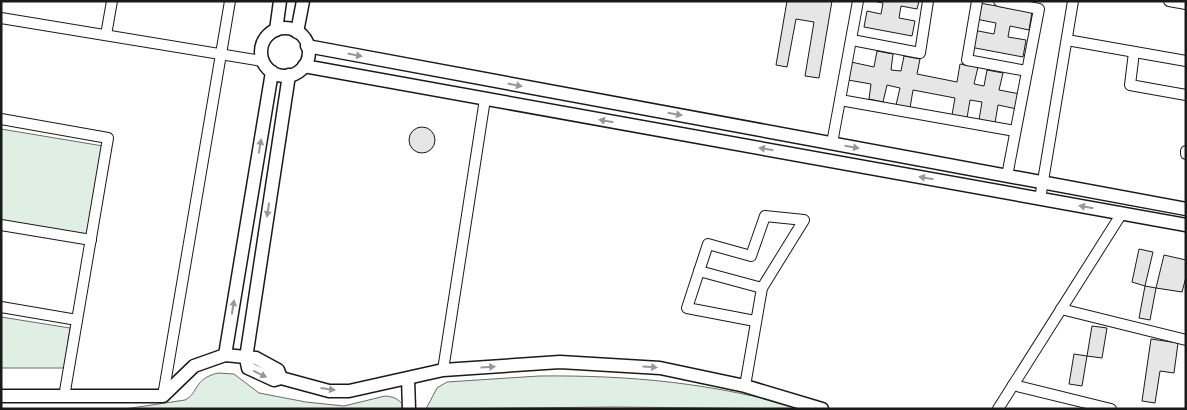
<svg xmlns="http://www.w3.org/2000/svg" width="1187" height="410" font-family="'Times New Roman',serif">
  <rect width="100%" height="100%" fill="#fff"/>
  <g fill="#e0efe3" stroke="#6a6a6a">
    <polygon points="1,129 103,146 87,236 1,221"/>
    <polygon points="1,317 70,328 64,368 1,368"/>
    <path d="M 218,373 L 234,374 L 259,393 L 306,402 L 344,406 L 385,396 C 396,397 400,400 406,409 L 125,409 L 185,400 C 199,393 193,379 218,373 Z"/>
    <path d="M 539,376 C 631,375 714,383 803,409 L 614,407 L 426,409 L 437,388 L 447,382 Z"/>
  </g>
  <g fill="#e6e6e6" stroke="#1a1a1a">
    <polygon points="787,1 832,1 819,78 805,76 814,22 796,19 787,67 776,65"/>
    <polygon points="873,1 919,1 917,9 901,6 899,18 915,21 912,36 864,27 867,11 881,14 883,3"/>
    <polygon points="979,3 1032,12 1029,30 1010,26 1008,37 1026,40 1023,57 970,47 973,30 994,34 996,23 976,19"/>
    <polygon points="877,51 893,54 891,70 901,71 904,56 920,59 917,74 957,82 960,64 978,67 974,84 984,86 987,70 1003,73 999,90 1020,94 1017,109 998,105 995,123 979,120 982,102 970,100 967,118 952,115 955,98 913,90 910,108 896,105 900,88 887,85 883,102 869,99 871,84 848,80 851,62 874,67"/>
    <circle cx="422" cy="140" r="13"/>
    <polygon points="1139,249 1153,252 1145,286 1132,282"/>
    <polygon points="1164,255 1186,260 1186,277 1182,292 1156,288"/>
    <polygon points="1145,286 1156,288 1150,320 1139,318"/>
    <polygon points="1092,326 1107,328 1102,358 1087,356"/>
    <polygon points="1151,339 1178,343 1174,373 1160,371 1155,403 1142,401"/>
    <polygon points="1074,354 1087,356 1082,386 1069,384"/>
  </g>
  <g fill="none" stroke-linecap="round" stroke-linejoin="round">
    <defs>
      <g id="minor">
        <polyline points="858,1 840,100 1015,131"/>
        <polyline points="977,1 967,60 1027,71"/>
        <polyline points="999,1 1039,9 1007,176"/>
        <polyline points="1169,1 1186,4"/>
        <polyline points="1,18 262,61"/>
        <polyline points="106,35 112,1"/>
        <polyline points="852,40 920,53 928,1"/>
        <polyline points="1067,40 1186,61"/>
        <polyline points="1134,52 1130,85 1186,95"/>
        <polyline points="1,119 108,138 64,397"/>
        <polyline points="832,143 840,100"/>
        <polyline points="1186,151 1186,154"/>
        <polyline points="1040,199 1073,1"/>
        <polyline points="1,225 91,240"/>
        <polyline points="699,271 762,288"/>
        <polyline points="1,307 77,320"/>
        <polyline points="1061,309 1186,340"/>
        <polyline points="443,370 485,99"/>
        <polyline points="1013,385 1111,409"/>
        <polyline points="745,386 762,288 804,220 765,216 751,256 708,244 687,308 755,321"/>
        <polyline points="163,396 230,1"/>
        <polyline points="998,409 1122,213"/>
      </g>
      <g id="tertiary">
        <circle cx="285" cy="52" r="24"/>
        <polyline points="276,30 280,1"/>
        <polyline points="297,32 303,1"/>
        <polyline points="307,46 1186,209"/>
        <polyline points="304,66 1186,225"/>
        <polyline points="289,75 246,358 248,368 274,380 281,378 329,391 349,391 443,370 560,362 660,368 745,386 822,409"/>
        <polyline points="225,355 272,72"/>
        <polyline points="408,379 409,409"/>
        <polyline points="1,396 163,396 194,366 225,355 256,358 278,370 281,378"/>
      </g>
    </defs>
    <use href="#minor" stroke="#1a1a1a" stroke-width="12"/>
    <use href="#tertiary" stroke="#1a1a1a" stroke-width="15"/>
    <use href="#minor" stroke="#fff" stroke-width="10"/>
    <use href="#tertiary" stroke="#fff" stroke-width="12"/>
  </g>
  <defs><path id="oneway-solid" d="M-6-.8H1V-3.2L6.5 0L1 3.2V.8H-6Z" transform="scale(1.25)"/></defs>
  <g fill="#989898">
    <use href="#oneway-solid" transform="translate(355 55) rotate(11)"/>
    <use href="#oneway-solid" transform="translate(515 85) rotate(11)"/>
    <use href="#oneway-solid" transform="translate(675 114) rotate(10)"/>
    <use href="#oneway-solid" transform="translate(606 121) rotate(-170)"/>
    <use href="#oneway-solid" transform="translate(260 146) rotate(-81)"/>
    <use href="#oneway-solid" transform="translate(852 147) rotate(10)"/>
    <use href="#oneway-solid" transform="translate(766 149) rotate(-170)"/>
    <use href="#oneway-solid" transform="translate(926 178) rotate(-170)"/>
    <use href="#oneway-solid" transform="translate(1086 207) rotate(-170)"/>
    <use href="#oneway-solid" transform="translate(268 210) rotate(99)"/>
    <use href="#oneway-solid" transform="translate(233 307) rotate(-81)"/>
    <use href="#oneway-solid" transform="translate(488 367) rotate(-4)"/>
    <use href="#oneway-solid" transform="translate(650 367) rotate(3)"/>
    <use href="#oneway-solid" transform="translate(260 374) rotate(26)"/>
    <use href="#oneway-solid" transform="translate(328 389) rotate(8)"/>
  </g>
  <rect width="1187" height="410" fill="none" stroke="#1a1a1a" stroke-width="5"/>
</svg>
